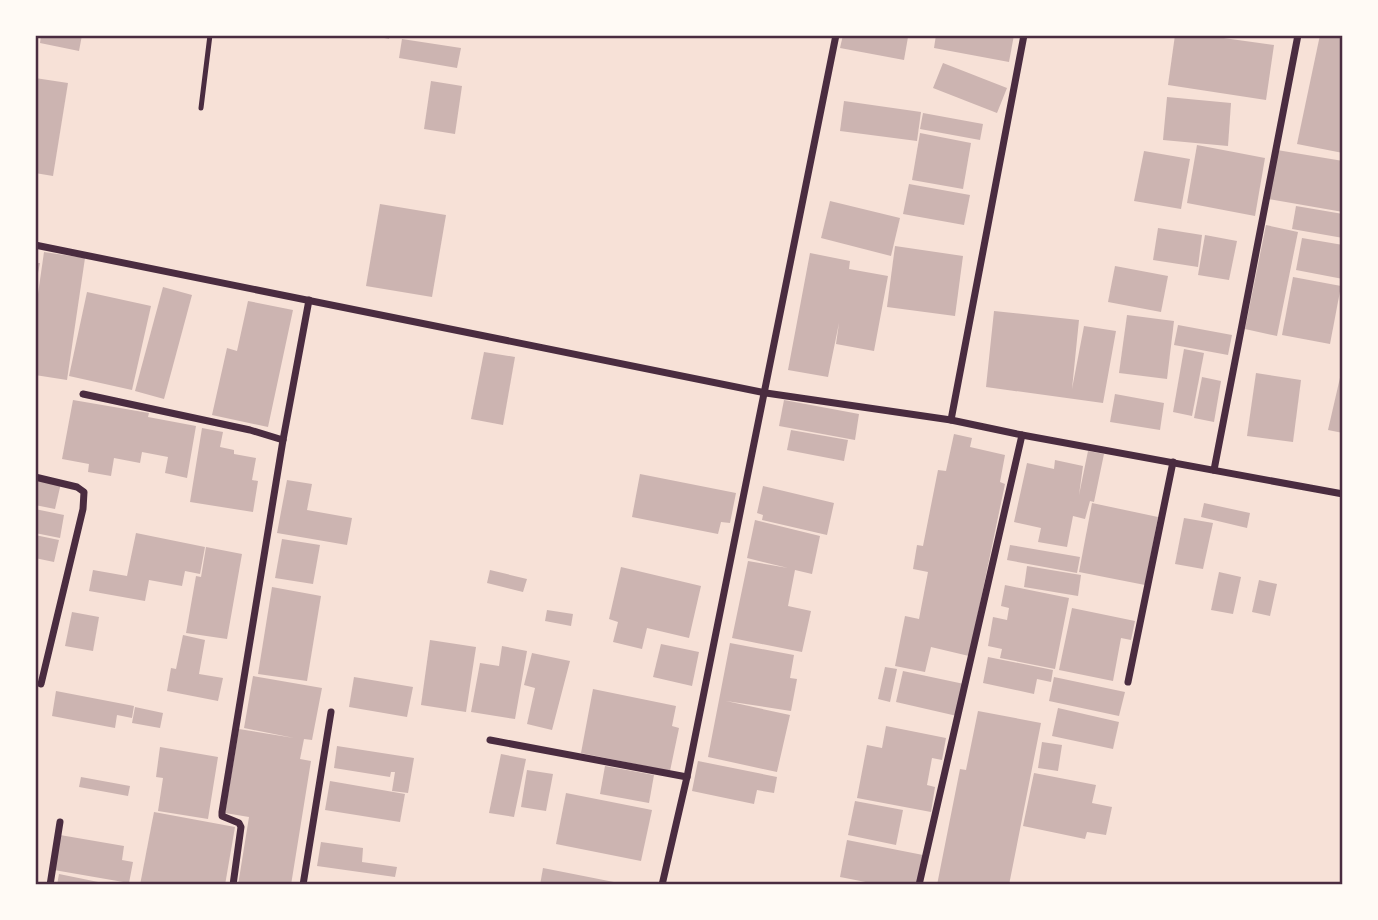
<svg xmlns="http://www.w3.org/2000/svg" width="1378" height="920" font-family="'PT Serif',serif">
  <rect width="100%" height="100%" fill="#f7e1d7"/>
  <g fill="#ccb4b1">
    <polygon points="41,35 82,35 79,51 40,43"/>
    <polygon points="370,35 390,35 389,39"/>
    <polygon points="843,35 896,35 908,37 904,60 840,48"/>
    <polygon points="936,35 1014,35 1009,62 934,48"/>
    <polygon points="1175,35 1202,35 1274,45 1266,100 1168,85"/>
    <polygon points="1320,35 1343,35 1343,153 1297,144"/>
    <polygon points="402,39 461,48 457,68 399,58"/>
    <polygon points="943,63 1007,88 997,113 933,88"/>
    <polygon points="35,78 68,83 53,176 35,173"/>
    <polygon points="431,81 462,86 455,134 424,129"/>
    <polygon points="1167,97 1231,103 1228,146 1163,140"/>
    <polygon points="844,101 921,112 917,141 840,131"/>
    <polygon points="923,113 983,124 980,140 920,129"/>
    <polygon points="920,133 971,143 963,189 912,180"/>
    <polygon points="1197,145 1265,158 1255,216 1187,203"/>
    <polygon points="1277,150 1343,161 1343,212 1268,199"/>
    <polygon points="1144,151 1190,159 1181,209 1134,201"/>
    <polygon points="909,184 970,195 964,225 903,214"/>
    <polygon points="830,201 900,218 891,256 821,238"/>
    <polygon points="380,204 446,215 432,297 366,286"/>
    <polygon points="1296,206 1343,214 1343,238 1292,229"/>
    <polygon points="1266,225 1298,232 1277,336 1245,329"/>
    <polygon points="1158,228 1202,235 1198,267 1153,260"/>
    <polygon points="1205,235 1237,241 1229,280 1198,275"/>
    <polygon points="1302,238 1343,245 1343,279 1296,270"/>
    <polygon points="895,246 963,256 955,316 887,307"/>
    <polygon points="44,252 85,258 67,380 35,375 35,315"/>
    <polygon points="810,253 850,261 849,269 888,276 874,351 836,344 839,323 828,377 788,370"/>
    <polygon points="35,263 40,263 36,283 35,283"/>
    <polygon points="1115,266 1168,276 1161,312 1108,302"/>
    <polygon points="1293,277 1341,286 1330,344 1282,335"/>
    <polygon points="163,287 192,295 164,399 135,391"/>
    <polygon points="87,292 151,306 132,390 69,376"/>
    <polygon points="248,301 293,310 268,427 212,415 227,348 237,351"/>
    <polygon points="994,311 1079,320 1072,389 1084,326 1116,331 1103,403 986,387"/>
    <polygon points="1127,315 1174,321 1167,379 1119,373"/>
    <polygon points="1178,325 1232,335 1228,355 1174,345"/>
    <polygon points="1184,349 1204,353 1192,416 1173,412"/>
    <polygon points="484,352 515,357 503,425 471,419"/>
    <polygon points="1342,369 1343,369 1343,433 1328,430"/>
    <polygon points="1256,373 1301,380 1293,442 1247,436"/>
    <polygon points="1202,377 1221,381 1214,422 1194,418"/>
    <polygon points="1115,394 1164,403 1160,430 1110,422"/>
    <polygon points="73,400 149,413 148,417 196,426 187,478 165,473 168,457 142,452 140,463 114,458 111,476 88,472 89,464 62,459"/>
    <polygon points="784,400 859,414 855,440 779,426"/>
    <polygon points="202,428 223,432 220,447 234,450 234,454 256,458 252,480 258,481 253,512 190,502"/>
    <polygon points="791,430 848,440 844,461 787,450"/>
    <polygon points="954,434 972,438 970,447 1005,455 1000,482 1005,484 969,656 931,647 925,672 895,666 905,616 919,619 928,572 913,569 917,545 923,546 938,470 946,471"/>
    <polygon points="1088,451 1104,454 1094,502 1090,501 1085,519 1073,516 1067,547 1038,542 1041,528 1014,522 1027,463 1054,469 1055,460 1083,466 1079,495"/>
    <polygon points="640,474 736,493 730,523 721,522 718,534 632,517"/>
    <polygon points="35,478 61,483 55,509 35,505"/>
    <polygon points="287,480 312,484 307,510 352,518 347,545 277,533"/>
    <polygon points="763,486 834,503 827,535 762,520 763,515 757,513"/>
    <polygon points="1092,503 1158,517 1145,585 1079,572"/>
    <polygon points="1204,503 1250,513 1247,528 1201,517"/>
    <polygon points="35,509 64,515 60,538 35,533"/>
    <polygon points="1184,518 1213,523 1203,569 1175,564"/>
    <polygon points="755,520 820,536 812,574 795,570 788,606 811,611 802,652 732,638 748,561 788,568 747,558"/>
    <polygon points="136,533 205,547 200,574 185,571 182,586 149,580 145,601 89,591 93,570 127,576"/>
    <polygon points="35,535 59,540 54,562 35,558"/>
    <polygon points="282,539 320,545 313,584 275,578"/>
    <polygon points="1010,545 1080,557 1077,573 1007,560"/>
    <polygon points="206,547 242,554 227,639 186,633 196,576 201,577"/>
    <polygon points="1027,566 1081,575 1078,596 1024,587"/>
    <polygon points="621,567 701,586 689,638 647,628 642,649 613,642 618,622 609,619"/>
    <polygon points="490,570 527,579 523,592 487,583"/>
    <polygon points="1219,572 1241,577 1233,614 1211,610"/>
    <polygon points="1259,580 1277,584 1270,616 1252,612"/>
    <polygon points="1005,585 1069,598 1055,669 1000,658 1002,649 988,646 993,617 1007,620 1009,608 1001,606"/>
    <polygon points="272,587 321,596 307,681 258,674"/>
    <polygon points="1072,608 1135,621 1131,640 1121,638 1113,681 1059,670"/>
    <polygon points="547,610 573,614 571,626 545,621"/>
    <polygon points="72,612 99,617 93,651 65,646"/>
    <polygon points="183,635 205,640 199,674 223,678 218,701 167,691 171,668 176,669"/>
    <polygon points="430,640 476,647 466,712 421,705"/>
    <polygon points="730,643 794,655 790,678 797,679 791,711 726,701 790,715 777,772 708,757"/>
    <polygon points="661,644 699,652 692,686 653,677"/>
    <polygon points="502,646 527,651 515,719 471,712 480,663 499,666"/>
    <polygon points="532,653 570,661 552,730 527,724 535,688 524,685"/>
    <polygon points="988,657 1053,670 1051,682 1037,679 1034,694 983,683"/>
    <polygon points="885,667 897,669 890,702 878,699"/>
    <polygon points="903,671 964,684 957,716 896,702"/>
    <polygon points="253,676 322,688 312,740 304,739 300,759 311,761 291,885 238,885 249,817 225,813 239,729 294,738 244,728"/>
    <polygon points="354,677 413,687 407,717 349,707"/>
    <polygon points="1054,677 1125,692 1119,716 1049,701"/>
    <polygon points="593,689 676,706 672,726 679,728 670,771 581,753"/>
    <polygon points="56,691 134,706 132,718 117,715 115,728 52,716"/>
    <polygon points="135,707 163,713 160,728 132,723"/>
    <polygon points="1058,708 1119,722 1113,749 1052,736"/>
    <polygon points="978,711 1041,723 1009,885 937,885 960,769 966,770"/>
    <polygon points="886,726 946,738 942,760 932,758 927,785 935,787 931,812 857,798 867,745 882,748"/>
    <polygon points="1042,742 1062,745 1058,771 1038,768"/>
    <polygon points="337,746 414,758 408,793 392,791 395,772 391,772 390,777 334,768"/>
    <polygon points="160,747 218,757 208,819 158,811 163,778 156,777"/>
    <polygon points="501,754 526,759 514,817 489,813"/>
    <polygon points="698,761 777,777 774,793 757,790 754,804 692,791"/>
    <polygon points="605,766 654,775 649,803 600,794"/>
    <polygon points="527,770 553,774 546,811 521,807"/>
    <polygon points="1034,773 1096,785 1092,803 1112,807 1106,835 1087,832 1085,839 1023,826"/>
    <polygon points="81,777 130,786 128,796 79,787"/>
    <polygon points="330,781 405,794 400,822 325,810"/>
    <polygon points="566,793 652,810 641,861 556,844"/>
    <polygon points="855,801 903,810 896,845 848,835"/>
    <polygon points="154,812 235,827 225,885 140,885"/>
    <polygon points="60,835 124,846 122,860 133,862 129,883 54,870"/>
    <polygon points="847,840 923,855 918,885 881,885 840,877"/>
    <polygon points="321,842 363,848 362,862 397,867 395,877 317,866"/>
    <polygon points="543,868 624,884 624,885 540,885"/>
    <polygon points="59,874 108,884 108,885 57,885"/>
  </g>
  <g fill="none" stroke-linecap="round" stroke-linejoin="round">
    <polyline stroke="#4a2c40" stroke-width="5" points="201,108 210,35"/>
    <g stroke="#4a2c40" stroke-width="7">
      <polyline points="35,245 766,393 951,420 1022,435 1343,494"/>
      <polyline points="83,394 250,430 283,440"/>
      <polyline points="951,420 1024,35"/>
      <polyline points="1214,470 1298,35"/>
      <polyline points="35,477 77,487 84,492 83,509 41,684"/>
      <polyline points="1128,682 1173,462"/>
      <polyline points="490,740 687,777"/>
      <polyline points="50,885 60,822"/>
      <polyline points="233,885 241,827 239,823 222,816 222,812 283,440 309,300"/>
      <polyline points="303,885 331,712"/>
      <polyline points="662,885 687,777 836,35"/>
      <polyline points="919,885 1022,435"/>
    </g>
  </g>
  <rect width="1378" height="920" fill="none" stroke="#fffaf5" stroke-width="74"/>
  <rect x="37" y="37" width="1304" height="846" fill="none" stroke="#4a2c40" stroke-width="2.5"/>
</svg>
